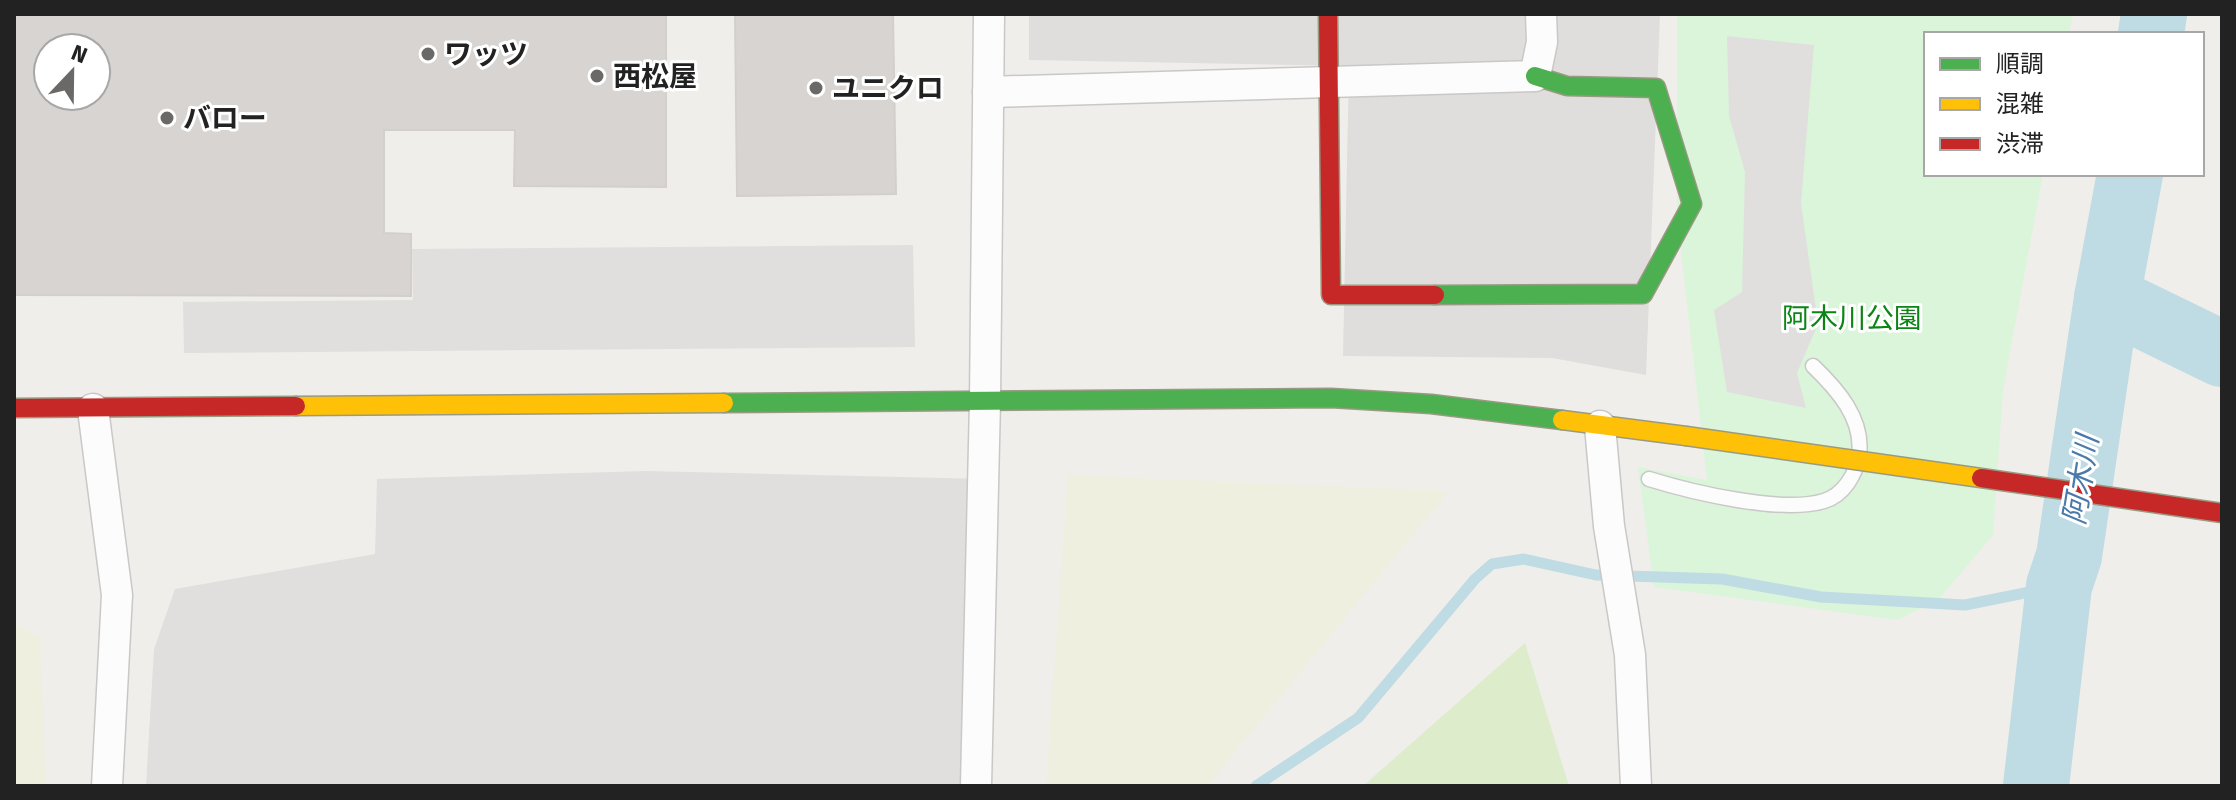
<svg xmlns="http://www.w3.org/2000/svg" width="2236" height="800" font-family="'Fira Sans','Noto Sans JP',sans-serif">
  <rect width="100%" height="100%" fill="#f0eeeb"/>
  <polygon fill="#dfdedc" points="1029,14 1660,14 1646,375 1552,358 1343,356 1349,66 1029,60"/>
  <g fill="#efefdf">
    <polygon points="1068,475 1449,491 1207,786 1046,786"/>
    <polygon points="14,623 40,637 46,786 14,786"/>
  </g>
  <polygon fill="#ddeccb" points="1525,643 1569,786 1363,786"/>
  <polygon fill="#daf5da" points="1677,14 2073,14 2069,34 1926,34 1926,174 2043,174 2003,390 1993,535 1938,600 1897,620 1654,587 1638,467 1707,480 1677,216"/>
  <g fill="#e0dfde">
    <polygon points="1727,36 1814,45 1801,203 1818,324 1797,373 1806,408 1727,392 1714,310 1742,292 1745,172 1729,116"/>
    <polygon points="913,245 915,347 184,353 183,302 413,300 412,249"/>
    <polygon points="646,471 986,479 975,786 146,786 154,649 175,589 375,554 377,479"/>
  </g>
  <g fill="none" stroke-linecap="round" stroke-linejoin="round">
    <polyline stroke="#bfdbe3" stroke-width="11" points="1256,786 1358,718 1475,579 1492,564 1524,559 1596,575 1722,579 1821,597 1965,605 2059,586"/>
    <g stroke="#bfdbe3" stroke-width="66">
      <polyline points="2151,34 2154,14"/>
      <polyline points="2107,298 2222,354"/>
      <polyline points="2036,786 2059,586 2069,556 2107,298 2130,174"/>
    </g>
  </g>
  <g fill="#d7d4d2" stroke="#d3d0cc" stroke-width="2" fill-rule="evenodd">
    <path d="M 14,14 L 666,14 L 666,187 L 514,186 L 515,130 L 384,130 L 384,233 L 411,234 L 411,296 L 14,295 ZM 48,48 L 96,48 L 96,96 L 48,96 Z"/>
    <polygon points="735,14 893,14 896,194 737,196"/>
  </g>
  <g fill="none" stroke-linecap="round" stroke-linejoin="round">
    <defs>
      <path id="lane" d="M 1649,479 C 1691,492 1782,514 1824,501 C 1844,495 1856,474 1859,455 C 1864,419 1837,389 1813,366"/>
      <g id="street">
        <polyline points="988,92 1535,76 1542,42 1541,14"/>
        <polyline points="93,409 117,595 107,786"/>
        <polyline points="1600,426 1609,526 1630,655 1636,786"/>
        <polyline points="976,786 985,401 989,14"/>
      </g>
      <g id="fast">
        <polyline points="1435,295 1643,294 1692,204 1656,88 1567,86 1535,76"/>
        <polyline points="724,403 1331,398 1431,404 1562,420"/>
      </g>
      <g id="slow">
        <polyline points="296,406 724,403"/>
        <polyline points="1562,420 1686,436"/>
      </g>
      <g id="jam">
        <polyline points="1328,14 1331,295 1435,295"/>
        <polyline points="14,408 296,406"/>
      </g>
    </defs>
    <use href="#lane" stroke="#c9c8c7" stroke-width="17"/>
    <use href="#street" stroke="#c9c8c7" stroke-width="33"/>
    <use href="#fast" stroke="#999a82" stroke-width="21"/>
    <use href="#slow" stroke="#999a82" stroke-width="21"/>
    <use href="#jam" stroke="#999a82" stroke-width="21"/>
    <use href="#lane" stroke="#fdfcfc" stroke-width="14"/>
    <use href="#street" stroke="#fdfcfc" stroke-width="30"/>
    <use href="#fast" stroke="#4caf50" stroke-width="18"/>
    <use href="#slow" stroke="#ffc107" stroke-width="18"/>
    <use href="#jam" stroke="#c62828" stroke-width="18"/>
    <defs>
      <polyline id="slow-bridge" points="1686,436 1981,478"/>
      <polyline id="jam-bridge" points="1981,478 2222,513"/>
    </defs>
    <use href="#slow-bridge" stroke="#999a82" stroke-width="21" stroke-linecap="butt"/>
    <use href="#jam-bridge" stroke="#999a82" stroke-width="21" stroke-linecap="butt"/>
    <use href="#slow-bridge" stroke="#ffc107" stroke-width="18"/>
    <use href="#jam-bridge" stroke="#c62828" stroke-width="18"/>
  </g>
  <g fill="#6a6968" stroke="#fff" stroke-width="3">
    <circle cx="428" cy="54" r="8"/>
    <circle cx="597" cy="76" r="8"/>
    <circle cx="816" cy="88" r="8"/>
    <circle cx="167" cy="118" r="8"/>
  </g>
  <g text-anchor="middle" stroke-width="6" stroke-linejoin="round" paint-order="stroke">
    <g font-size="28" font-weight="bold" fill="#222" stroke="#fff" text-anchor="start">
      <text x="444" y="64">ワッツ</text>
      <text x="613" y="86">西松屋</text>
      <text x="832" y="98">ユニクロ</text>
      <text x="183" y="128">バロー</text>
    </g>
    <g font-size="28" fill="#0c8416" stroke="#fff">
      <text x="1852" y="328">阿木川公園</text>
    </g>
    <g font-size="30" font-style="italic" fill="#4a7aab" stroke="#fff">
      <text transform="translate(2081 480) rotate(-81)" y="10">阿木川</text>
    </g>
  </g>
  <rect width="2236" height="800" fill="none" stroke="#222222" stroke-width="32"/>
  <rect x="1924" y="32" width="280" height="144" fill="#ffffff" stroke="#a7a7a7" stroke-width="2"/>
  <rect x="1940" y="58" width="40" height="12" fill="#4caf50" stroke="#a7a7a7" stroke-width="2"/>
  <text x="1996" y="72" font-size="24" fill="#222222">順調</text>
  <rect x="1940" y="98" width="40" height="12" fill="#ffc107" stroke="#a7a7a7" stroke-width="2"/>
  <text x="1996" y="112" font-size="24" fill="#222222">混雑</text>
  <rect x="1940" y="138" width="40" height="12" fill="#c62828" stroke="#a7a7a7" stroke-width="2"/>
  <text x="1996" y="152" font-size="24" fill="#222222">渋滞</text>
  <g transform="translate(72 72) rotate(22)"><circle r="38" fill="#ffffff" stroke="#a7a7a7" stroke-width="2"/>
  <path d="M0-6L14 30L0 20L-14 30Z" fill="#6a6968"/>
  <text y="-12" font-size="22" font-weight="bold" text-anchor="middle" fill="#222222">N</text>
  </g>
</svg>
